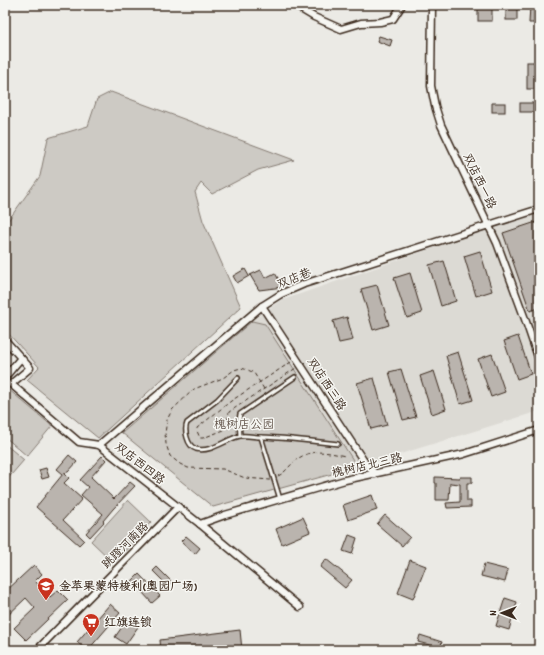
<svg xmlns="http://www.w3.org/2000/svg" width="544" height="655" font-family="Dekko,'LXGW WenKai TC',sans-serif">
  <rect width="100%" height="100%" fill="#ebeae5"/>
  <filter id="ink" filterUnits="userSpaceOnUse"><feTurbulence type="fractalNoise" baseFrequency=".025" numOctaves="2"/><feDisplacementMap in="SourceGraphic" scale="8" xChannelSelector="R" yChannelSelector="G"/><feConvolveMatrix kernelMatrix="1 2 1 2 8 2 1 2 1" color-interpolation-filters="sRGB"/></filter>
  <g filter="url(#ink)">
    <polygon fill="#dcdad4" points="539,211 539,411 384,459 213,507 122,433 252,321 280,301"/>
    <g fill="#cdcac4" stroke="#847a71">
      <polygon points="111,92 294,160 258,170 212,194 201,183 195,192 203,221 241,307 98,438 27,380 39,367 5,330 5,225 40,176 48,138 88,126 97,99"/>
      <polygon points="252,321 265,324 353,460 350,469 213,507 122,433"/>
      <polygon points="8,389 52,426 27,456 5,437 5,393"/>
      <polygon points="5,444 24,460 5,482"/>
      <polygon points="128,500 151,522 114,563 91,541"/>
    </g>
    <g fill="#bab4ae" stroke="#3b2a1e">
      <rect x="478" y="5" width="14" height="16"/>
      <rect x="506" y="5" width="11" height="15"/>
      <polygon points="530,5 539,5 539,23 529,23"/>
      <polygon points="379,36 392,40 390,46 377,41"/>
      <rect x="527" y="62" width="10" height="27"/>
      <rect x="492" y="103" width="13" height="9"/>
      <rect x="520" y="103" width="13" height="9"/>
      <polygon points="539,221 539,308 530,311 503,233"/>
      <polygon points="480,251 492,291 476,296 464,256"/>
      <polygon points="444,261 456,301 441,306 429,265"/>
      <polygon points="245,269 249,276 237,283 233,276"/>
      <polygon points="261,270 265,278 275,273 283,287 259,290 250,275"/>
      <polygon points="410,273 422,313 407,318 394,278"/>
      <polygon points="377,285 389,325 373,330 361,289"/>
      <polygon points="347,317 353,340 339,343 333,321"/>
      <polygon points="518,336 531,374 517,379 504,341"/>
      <polygon points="458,352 473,400 460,404 446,356"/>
      <polygon points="492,354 505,392 491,397 478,359"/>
      <polygon points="401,369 416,417 403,420 389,372"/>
      <polygon points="434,371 446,409 432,414 420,376"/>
      <polygon points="374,378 387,425 371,429 357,383"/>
      <polygon points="69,455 77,462 68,472 64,473 69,478 64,483 82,499 63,520 84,540 79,545 36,507 63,474 57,469"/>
      <polygon points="102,456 106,460 91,477 114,499 130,482 135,486 113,509 103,521 104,522 90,537 86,533 103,514 81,495 88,487 80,480"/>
      <polygon points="46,468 49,477 42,479 39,470"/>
      <polygon points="435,477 460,478 460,477 472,477 472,483 467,483 467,501 471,501 471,507 447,508 446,503 460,502 460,484 450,483 449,500 436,500 436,483 435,483"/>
      <polygon points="372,495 377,510 348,520 343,505"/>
      <polygon points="385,515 410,537 402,546 377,524"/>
      <polygon points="303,517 310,532 282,544 276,529"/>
      <polygon points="349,535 357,538 352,554 343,551"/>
      <polygon points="186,536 200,548 195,554 181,541"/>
      <polygon points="326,559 352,580 345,588 320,567"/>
      <polygon points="410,560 426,566 413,599 398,593"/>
      <polygon points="484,564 508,570 505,582 481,576"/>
      <polygon points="34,565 42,574 35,581 50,597 58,590 68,600 26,640 14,628 35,608 26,598 5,618 5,592"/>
      <polygon points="157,567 172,582 168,586 153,571"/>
      <polygon points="139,574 160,596 152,603 132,581"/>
      <polygon points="505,598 517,602 509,630 496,626"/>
      <polygon points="110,604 120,613 88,650 86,650 77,642"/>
      <polygon points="129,617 140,624 126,644 115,637"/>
      <polygon points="240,630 242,650 161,650 160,640"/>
      <polygon points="420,635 442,642 440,648 418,642"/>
    </g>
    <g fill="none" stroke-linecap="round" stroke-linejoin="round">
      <defs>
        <g id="service">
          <path d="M 238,378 L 217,400 L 187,423 C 184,430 187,446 196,449 C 211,453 226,439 240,436 C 247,435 255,437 261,437 C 287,438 312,441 338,444"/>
          <polyline points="240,436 239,421 240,414 295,377"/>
          <polyline points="261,437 280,499"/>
        </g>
        <g id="minor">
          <polyline points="294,5 314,17 341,29 361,23 380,22 393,19 402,5"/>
          <polyline points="432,5 431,86 435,106 441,125 497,243 525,319 539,360"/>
          <polyline points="262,306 363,460 375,474"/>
          <polyline points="5,340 30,368 11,384 79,442 99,445 200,524 300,607"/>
          <polyline points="5,377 21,358"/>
          <polyline points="99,445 262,306 281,294 304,284 539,209"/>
          <polyline points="200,524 225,515 345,480 464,454 539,430"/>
          <polyline points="37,650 178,507"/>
        </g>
      </defs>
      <use href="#service" stroke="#3b2a1e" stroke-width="6"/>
      <use href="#minor" stroke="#3b2a1e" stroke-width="9"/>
      <g stroke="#3b2a1e" stroke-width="1" stroke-dasharray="4 3" stroke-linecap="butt">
        <polyline points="291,362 231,401 197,428 197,431 200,438 203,438 224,430 226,426 229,412 296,368"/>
        <polyline points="264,389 254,373 248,370 241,368 234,370 223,378 194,389 172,410 167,420 165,433 166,444 170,456 180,464 188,468 223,469 245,478 270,480"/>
        <path d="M 278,476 C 285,473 289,466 295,461 C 310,448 327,452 345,456"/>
      </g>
      <use href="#service" stroke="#f6f6f2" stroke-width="3"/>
      <use href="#minor" stroke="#f6f6f2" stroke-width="6"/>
    </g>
  </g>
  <defs>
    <symbol id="school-pin" viewBox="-11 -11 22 30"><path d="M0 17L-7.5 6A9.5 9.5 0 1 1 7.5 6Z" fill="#c8321e" stroke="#f6f6f2"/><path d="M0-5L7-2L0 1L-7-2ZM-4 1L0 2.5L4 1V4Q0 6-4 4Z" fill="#fff"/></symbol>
    <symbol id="supermarket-pin" viewBox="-11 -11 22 30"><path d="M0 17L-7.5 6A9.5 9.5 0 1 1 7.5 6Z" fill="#c8321e" stroke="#f6f6f2"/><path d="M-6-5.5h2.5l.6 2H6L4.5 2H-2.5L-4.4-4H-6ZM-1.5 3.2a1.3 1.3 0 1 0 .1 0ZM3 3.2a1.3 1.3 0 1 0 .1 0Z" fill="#fff"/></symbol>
  </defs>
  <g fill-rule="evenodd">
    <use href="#school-pin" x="36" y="576" width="20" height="27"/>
    <use href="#supermarket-pin" x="81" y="612" width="20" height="27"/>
  </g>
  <g text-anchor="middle" stroke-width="3" stroke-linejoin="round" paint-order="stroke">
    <g font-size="12" fill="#3b2a1e" stroke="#f6f6f2">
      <text transform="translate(480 181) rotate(64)" y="4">双店西一路</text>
      <text transform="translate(294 278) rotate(-22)" y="4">双店巷</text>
      <text transform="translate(327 384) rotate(57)" y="4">双店西三路</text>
      <text transform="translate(140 463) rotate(38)" y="4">双店西四路</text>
      <text transform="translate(367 465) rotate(-13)" y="4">槐树店北三路</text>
      <text transform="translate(125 545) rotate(-45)" y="4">跳蹬河南路</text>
    </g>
    <g font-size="12" fill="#605248" stroke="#f6f6f2">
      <text x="244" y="428">槐树店公园</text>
    </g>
    <g font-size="12" font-weight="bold" fill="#3b2a1e" stroke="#f6f6f2" text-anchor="start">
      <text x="59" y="590">金苹果蒙特梭利(奥园广场)</text>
      <text x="104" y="626">红旗连锁</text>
    </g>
  </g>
  <rect width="544" height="655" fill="none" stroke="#f6f6f2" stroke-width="20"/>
  <rect x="10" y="10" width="524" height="635" fill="none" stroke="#3b2a1e" stroke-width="1.5" filter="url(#ink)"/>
  <g transform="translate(502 613) rotate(270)" stroke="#f6f6f2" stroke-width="3" paint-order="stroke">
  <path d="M0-3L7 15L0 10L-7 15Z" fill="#3b2a1e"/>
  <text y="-6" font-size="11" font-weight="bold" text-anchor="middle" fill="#3b2a1e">N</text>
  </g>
</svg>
